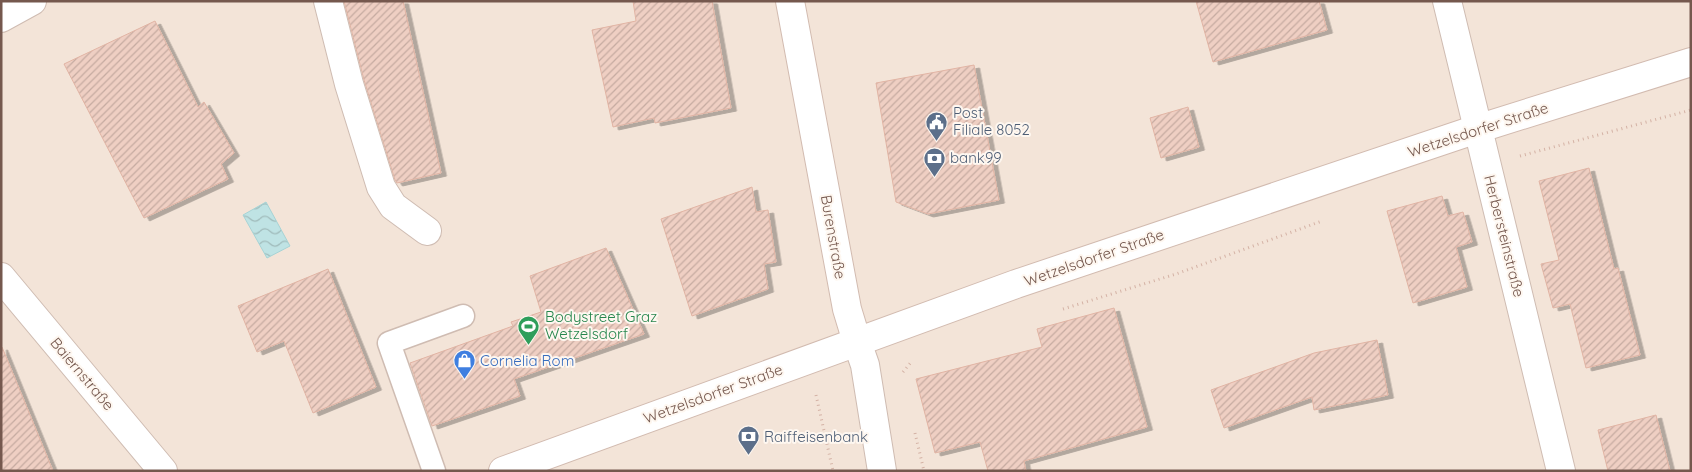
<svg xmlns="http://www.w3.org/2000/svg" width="1692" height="472" font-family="Quicksand,sans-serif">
  <defs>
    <pattern id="water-waves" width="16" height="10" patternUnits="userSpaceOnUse" patternTransform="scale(1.25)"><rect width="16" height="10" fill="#bfe3e4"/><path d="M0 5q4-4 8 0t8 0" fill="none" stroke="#a0bbbb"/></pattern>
    <pattern id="building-hatch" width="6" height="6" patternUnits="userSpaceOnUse" patternTransform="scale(1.25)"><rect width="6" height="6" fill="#efcfc3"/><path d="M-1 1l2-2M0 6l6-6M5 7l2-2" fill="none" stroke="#c6aba1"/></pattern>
    <filter id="shadow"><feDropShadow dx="5.5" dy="3" stdDeviation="0" flood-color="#0004"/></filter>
  </defs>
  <rect width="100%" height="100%" fill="#fbf2ea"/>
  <rect fill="#f3e4d8" x="1" y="1" width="1690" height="470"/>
  <polygon fill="url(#water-waves)" stroke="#a6d3d5" points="266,202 290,246 267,258 243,215"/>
  <g fill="url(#building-hatch)" stroke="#e1b4a4" filter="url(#shadow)">
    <polygon points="344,1 403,1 441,173 397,183 395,180 364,80"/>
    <polygon points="633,1 712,1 731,108 655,123 654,118 613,127 592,30 636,21"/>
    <polygon points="1196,1 1319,1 1327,30 1213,62"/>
    <polygon points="155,21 198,107 204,102 234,153 221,164 228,179 144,218 64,64"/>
    <polygon points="974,65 999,200 928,214 896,202 876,83"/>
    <polygon points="1188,107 1199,147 1161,158 1150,118"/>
    <polygon points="1589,168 1614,269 1618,268 1640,355 1586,368 1570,304 1553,308 1541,264 1559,260 1539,181"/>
    <polygon points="752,187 756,212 768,210 776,262 764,264 768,289 692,316 661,219"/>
    <polygon points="1442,196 1448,216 1463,212 1472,242 1456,247 1467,287 1413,303 1387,211"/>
    <polygon points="606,248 644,334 514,379 520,396 432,426 410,363 513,326 511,322 541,312 530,276"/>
    <polygon points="328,269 376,387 313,413 284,341 257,352 238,306"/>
    <polygon points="1114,308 1147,427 1024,461 1026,471 988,471 980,442 935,453 916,379 1042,347 1037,329"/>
    <polygon points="1377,340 1388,395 1314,410 1312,397 1224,428 1211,390 1314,353"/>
    <polygon points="1,347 2,347 53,471 1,471"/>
    <polygon points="1656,415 1670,471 1608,471 1598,430"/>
  </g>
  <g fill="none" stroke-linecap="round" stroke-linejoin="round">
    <defs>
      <polyline id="lane" points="434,471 389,343 463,316"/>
      <g id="street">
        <polyline points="328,1 349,84 381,187 393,206 427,231"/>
        <polyline points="1447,1 1561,471"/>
        <polyline points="1,18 32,1"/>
        <polyline points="1,277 163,471"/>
        <polyline points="857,342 865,365 882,471"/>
      </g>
      <g id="secondary">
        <polyline points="790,1 847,309 857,342"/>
        <polyline points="503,471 1016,284 1477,129 1691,62"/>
      </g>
    </defs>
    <use href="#lane" stroke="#cfbcb2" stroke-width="25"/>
    <use href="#street" stroke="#cfbcb2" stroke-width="30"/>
    <use href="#secondary" stroke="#d2bbb0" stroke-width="30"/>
    <g stroke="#d4b2a5" stroke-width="3" stroke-dasharray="1 4" stroke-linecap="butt">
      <polyline points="1520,156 1691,110"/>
      <polyline points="1063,309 1176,274 1322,221"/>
      <polyline points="903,372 912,361"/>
      <polyline points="816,395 833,471"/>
      <polyline points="915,433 924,471"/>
    </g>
    <use href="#lane" stroke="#fff" stroke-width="22"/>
    <use href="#street" stroke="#fff" stroke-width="28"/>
    <use href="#secondary" stroke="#fff" stroke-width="28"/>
  </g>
  <defs>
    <symbol id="civic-pin" viewBox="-11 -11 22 30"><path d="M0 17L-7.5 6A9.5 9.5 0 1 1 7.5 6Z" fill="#5c6f8a" stroke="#fef7f0"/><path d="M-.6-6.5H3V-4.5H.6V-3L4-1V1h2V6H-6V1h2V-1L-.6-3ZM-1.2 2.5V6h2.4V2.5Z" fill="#fff"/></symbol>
    <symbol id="bank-pin" viewBox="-11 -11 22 30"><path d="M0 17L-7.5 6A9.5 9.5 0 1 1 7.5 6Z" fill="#5c6f8a" stroke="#fef7f0"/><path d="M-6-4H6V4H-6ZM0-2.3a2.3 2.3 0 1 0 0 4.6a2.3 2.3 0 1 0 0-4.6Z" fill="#fff"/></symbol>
    <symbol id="stadium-pin" viewBox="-11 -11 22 30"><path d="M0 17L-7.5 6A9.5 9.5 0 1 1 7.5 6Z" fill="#2e9e5b" stroke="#fef7f0"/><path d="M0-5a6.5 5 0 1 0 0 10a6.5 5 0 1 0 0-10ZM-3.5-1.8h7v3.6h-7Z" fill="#fff"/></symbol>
    <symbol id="shop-pin" viewBox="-11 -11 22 30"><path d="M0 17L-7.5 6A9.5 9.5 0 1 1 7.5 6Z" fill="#3f7fe0" stroke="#fef7f0"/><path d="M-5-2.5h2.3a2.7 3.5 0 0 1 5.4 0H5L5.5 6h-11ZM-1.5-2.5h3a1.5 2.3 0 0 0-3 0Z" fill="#fff"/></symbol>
  </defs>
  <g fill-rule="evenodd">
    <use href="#civic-pin" x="924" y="110" width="25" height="34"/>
    <use href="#bank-pin" x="922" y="146" width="25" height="34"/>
    <use href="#stadium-pin" x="516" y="314" width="25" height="34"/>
    <use href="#shop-pin" x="452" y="348" width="25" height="34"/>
    <use href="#bank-pin" x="736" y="424" width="25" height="34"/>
  </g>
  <g text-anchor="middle" stroke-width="4" stroke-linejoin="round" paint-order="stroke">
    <g font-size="15" fill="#4e5e75" stroke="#fef7f0" text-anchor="start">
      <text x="953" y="118">Post<tspan x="953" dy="17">Filiale 8052</tspan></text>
      <text x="950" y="163">bank99</text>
      <text x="764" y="442">Raiffeisenbank</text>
    </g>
    <g font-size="15" fill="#75584e" stroke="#fef7f0">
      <text transform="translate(1478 130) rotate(-18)" y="5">Wetzelsdorfer Straße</text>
      <text transform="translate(1504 236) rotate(76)" y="5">Herbersteinstraße</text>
      <text transform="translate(833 237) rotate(80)" y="5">Burenstraße</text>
      <text transform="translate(1094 258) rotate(-19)" y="5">Wetzelsdorfer Straße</text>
      <text transform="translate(82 374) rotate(50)" y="5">Baiernstraße</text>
      <text transform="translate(713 394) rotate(-20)" y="5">Wetzelsdorfer Straße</text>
    </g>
    <g font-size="15" fill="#27864d" stroke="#fef7f0" text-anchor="start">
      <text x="545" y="322">Bodystreet Graz<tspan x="545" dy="17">Wetzelsdorf</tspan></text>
    </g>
    <g font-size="15" fill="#366cbe" stroke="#fef7f0" text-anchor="start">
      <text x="480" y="366">Cornelia Rom</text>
    </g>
  </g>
  <rect width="1692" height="472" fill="none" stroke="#75584e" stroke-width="5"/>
</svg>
